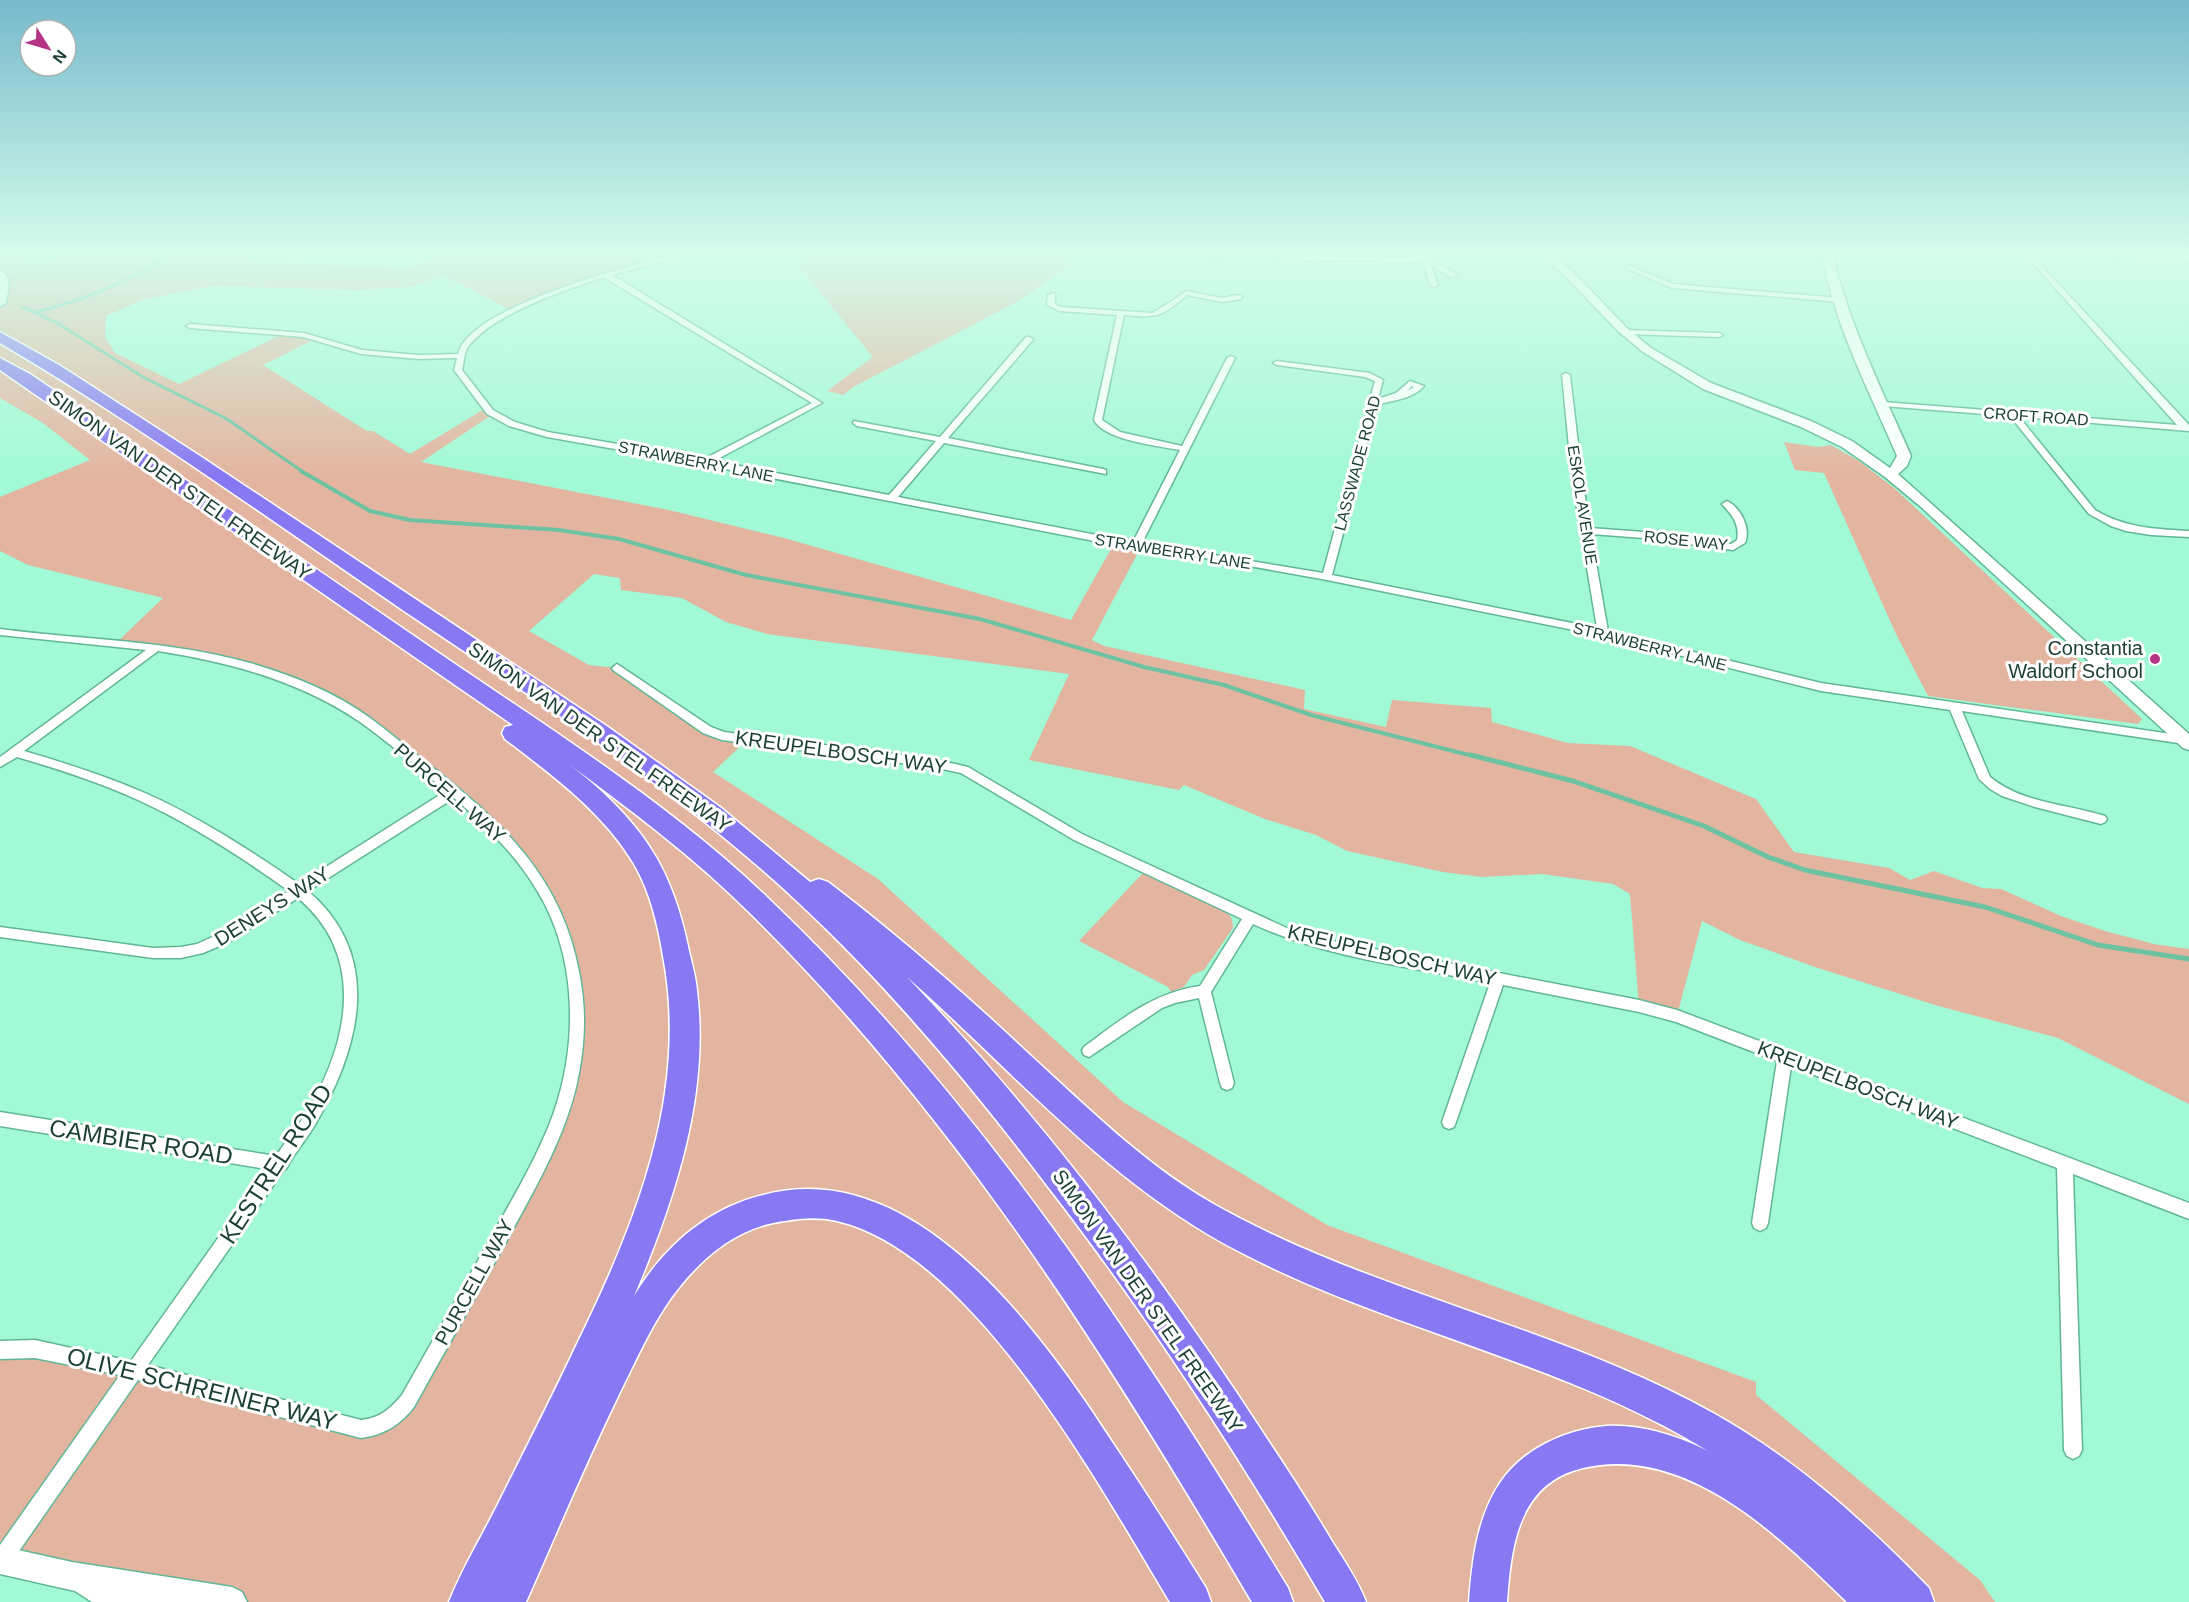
<svg xmlns="http://www.w3.org/2000/svg" width="2189" height="1602" font-family="Arial,sans-serif">
  <rect width="100%" height="100%" fill="#a2f9d5"/>
  <g fill="#e3b5a0">
    <polygon points="0,252 22,252 31,260 40,263 70,252 235,252 256,262 410,268 448,252 630,252 643,265 557,290 510,310 443,275 411,287 358,290 213,286 145,299 106,316 105,337 115,353 179,384 285,333 317,338 263,365 367,431 373,431 410,454 486,408 493,414 421,462 669,510 784,538 1071,620 1115,542 1142,545 1092,640 1104,646 1305,690 1304,709 1386,727 1392,700 1491,708 1492,722 1568,743 1630,746 1756,799 1794,852 1889,868 1910,880 1934,871 1982,888 2001,889 2061,916 2105,931 2154,944 2189,949 2189,1104 2058,1038 1935,1005 1818,968 1740,940 1702,921 1677,1016 1639,1006 1630,894 1613,884 1542,874 1481,877 1443,872 1347,851 1316,835 1265,819 1184,785 1179,790 1029,760 1069,674 767,634 726,622 682,598 621,590 620,578 594,574 529,631 589,665 617,668 707,730 746,741 713,772 878,879 1123,1102 1327,1225 1756,1382 1756,1395 1980,1580 1995,1602 128,1602 0,1560 0,1350 35,1349 361,1429 388,1422 541,1161 579,1035 565,939 519,854 365,720 259,669 116,643 163,598 28,565 0,551 0,497 90,460 43,423 0,398"/>
    <polygon points="799,252 1056,252 1071,265 1015,303 853,387 843,395 827,391 873,357 797,264 807,262"/>
    <polygon points="1784,442 1819,447 1831,445 1859,461 1894,488 2142,719 2138,724 1928,696 1896,634 1824,473 1795,470"/>
    <path d="M 1143,873 L 1224,910 C 1230,914 1233,919 1233,928 L 1204,970 L 1192,975 L 1184,987 L 1171,992 L 1168,987 L 1079,941 Z"/>
  </g>
  <g fill="none" stroke-linecap="round" stroke-linejoin="round">
    <g stroke="#6dc3a1" stroke-width="3">
      <polyline points="23,307 57,323 143,377 227,419 303,472"/>
      <path d="M 36,312 C 85,300 133,280 175,252"/>
    </g>
    <polyline stroke="#6dc3a1" stroke-width="4" points="301,471 370,511 410,520 559,530 619,539 746,575 980,619 1144,667 1224,685 1311,715 1477,757"/>
    <polyline stroke="#6dc3a1" stroke-width="5" points="1471,755 1573,781 1704,826 1768,857 1805,870 1985,907 2098,945 2189,959"/>
    <defs>
      <g id="street">
        <path d="M 688,252 L 698,252 L 612,275 L 822,403 L 714,461 L 889,495 L 936,441 L 857,426 L 853,423 L 854,421 L 940,437 L 1026,337 L 1029,337 L 1033,339 L 1032,341 L 948,438 L 1103,469 L 1106,470 L 1106,474 L 944,443 L 898,497 L 1133,542 L 1180,450 C 1158,446 1104,440 1094,420 L 1117,315 L 1059,311 L 1047,305 L 1048,295 L 1055,293 L 1055,304 L 1061,307 L 1152,313 L 1169,303 L 1186,291 L 1222,298 L 1238,295 L 1242,297 L 1241,299 L 1222,302 L 1187,295 C 1162,317 1157,318 1124,315 L 1102,420 L 1120,432 L 1182,446 L 1227,358 L 1231,356 L 1235,358 L 1142,543 L 1323,573 L 1375,381 L 1365,377 L 1277,365 L 1273,363 L 1277,361 L 1370,373 L 1383,380 L 1378,399 L 1396,393 L 1410,381 L 1424,386 C 1413,399 1393,400 1377,405 L 1332,575 L 1597,628 L 1572,478 L 1562,375 L 1566,373 L 1570,375 L 1582,478 L 1590,528 L 1644,532 L 1731,544 L 1737,540 C 1740,524 1732,515 1722,504 L 1727,501 C 1741,508 1751,528 1745,543 L 1733,550 L 1644,538 L 1591,534 L 1608,631 L 1821,683 L 2185,736 L 2189,737 L 2189,743 L 2185,744 L 1962,711 L 1990,777 C 2021,803 2067,804 2105,816 L 2107,819 L 2105,822 L 2101,824 L 2035,807 L 2002,796 L 1990,789 L 1979,779 L 1950,710 L 1821,691 L 1603,636 L 1327,580 L 1188,555 L 1115,545 L 705,465 L 547,437 L 509,426 L 487,414 L 454,370 L 457,358 L 418,359 L 361,354 L 303,337 L 190,328 L 186,326 L 190,324 L 304,333 L 362,350 L 418,355 L 458,354 C 470,305 642,262 688,252 ZM 605,277 L 605,278 L 812,403 L 704,459 L 548,432 L 515,422 L 493,410 L 462,370 C 464,363 464,353 468,347 C 492,314 567,289 605,277 ZM 1412,386 L 1414,387 L 1407,391 Z"/>
        <polygon points="1177,252 1275,252 1301,256 1411,258 1420,254 1430,257 1432,260 1458,275 1451,277 1431,265 1438,285 1434,287 1430,285 1423,263 1415,262 1301,260 1266,254 1214,256 1180,254"/>
        <path d="M 2023,252 L 2029,252 L 2189,425 L 2189,431 L 2019,417 L 2095,510 C 2125,528 2155,529 2189,531 L 2189,537 L 2151,535 L 2126,531 L 2111,526 L 2089,514 L 2010,416 L 1883,406 L 1879,404 L 1883,402 L 2177,425 Z"/>
        <polygon points="2081,252 2112,252 2189,256 2189,260 2084,254"/>
        <polygon points="1626,266 1630,266 1673,284 1840,298 1844,300 1840,302 1672,288 1626,268"/>
        <polygon points="1622,330 1719,333 1723,335 1719,337 1625,334 1622,334"/>
        <path d="M 0,629 C 84,640 168,640 250,663 C 292,675 335,692 370,718 C 388,731 405,746 422,759 C 500,820 563,876 580,977 C 586,1010 585,1041 579,1073 C 568,1134 534,1190 505,1244 C 475,1298 444,1353 414,1407 C 400,1425 384,1435 361,1438 L 138,1380 L 8,1567 L 1,1570 L 0,1545 L 120,1375 L 35,1358 L 0,1359 L 0,1341 L 35,1340 L 131,1361 L 267,1169 L 0,1126 L 0,1112 L 276,1156 C 285,1142 296,1129 305,1115 C 348,1045 368,957 298,898 L 229,942 L 203,953 L 181,958 L 153,958 L 0,937 L 0,927 L 153,948 L 181,947 L 197,944 L 219,934 L 289,891 C 241,857 191,824 138,800 C 99,782 58,769 17,757 L 0,767 L 0,757 L 146,650 L 0,635 ZM 158,651 C 229,662 300,681 360,722 C 390,743 418,768 446,791 L 299,884 C 251,851 199,817 145,793 C 106,776 65,763 24,751 ZM 454,798 C 486,826 517,856 538,892 C 577,957 578,1042 554,1112 C 538,1157 512,1199 489,1241 C 460,1292 431,1344 402,1395 C 390,1409 380,1418 361,1420 L 148,1365 L 284,1170 L 286,1169 C 294,1153 307,1139 316,1123 C 360,1047 384,956 308,891 Z"/>
        <path d="M 617,664 L 711,727 L 724,732 L 933,759 L 968,767 L 1082,834 L 1289,929 L 1333,941 L 1639,1000 L 1677,1010 L 2189,1203 L 2189,1219 L 2073,1174 L 2082,1450 L 2079,1456 L 2073,1459 L 2067,1456 L 2064,1450 L 2057,1168 L 1791,1066 L 1768,1223 L 1766,1228 L 1760,1231 L 1754,1228 L 1752,1223 L 1777,1061 L 1676,1022 L 1639,1012 L 1503,985 L 1456,1122 L 1454,1127 L 1449,1129 L 1444,1127 L 1442,1122 L 1490,983 C 1411,967 1327,958 1253,924 L 1211,992 L 1234,1083 L 1232,1088 L 1227,1090 L 1222,1088 L 1220,1083 L 1199,998 L 1175,1003 L 1162,1008 L 1089,1057 L 1084,1055 L 1082,1051 L 1084,1047 C 1120,1020 1154,992 1200,986 L 1242,919 L 1074,840 L 961,773 L 933,767 L 722,740 L 703,733 L 613,670 L 612,668 Z"/>
      </g>
      <g id="secondary">
        <path d="M 1538,252 L 1549,252 L 1573,272 L 1627,328 L 1651,348 L 1711,383 L 1811,421 L 1852,441 L 1890,468 L 1897,456 C 1870,392 1832,321 1822,252 L 1832,252 C 1848,323 1882,389 1911,456 L 1907,466 L 1898,474 L 2189,734 L 2189,750 L 2183,748 L 1921,507 L 1885,477 L 1842,447 L 1801,427 L 1703,389 L 1643,352 L 1619,332 L 1565,276 Z"/>
        <path d="M 0,270 C 13,276 8,291 6,303 L 0,306 Z"/>
        <polygon points="0,1546 72,1562 232,1587 242,1592 247,1602 92,1602 75,1591 0,1574"/>
      </g>
      <g id="highway">
        <path d="M 0,332 L 59,365 L 200,456 L 608,727 L 720,807 L 810,882 L 819,879 L 828,882 C 899,936 965,994 1030,1055 C 1087,1107 1143,1163 1210,1202 C 1369,1293 1553,1324 1713,1413 C 1794,1458 1864,1521 1929,1588 L 1934,1602 L 1847,1602 C 1779,1536 1687,1444 1583,1468 C 1518,1483 1511,1546 1507,1602 L 1469,1602 C 1472,1561 1477,1518 1500,1483 C 1522,1449 1567,1429 1606,1426 C 1640,1424 1679,1436 1708,1451 C 1564,1362 1392,1331 1242,1253 C 1109,1185 1017,1074 907,977 C 1042,1118 1161,1275 1267,1439 C 1290,1473 1312,1508 1333,1543 C 1345,1562 1358,1581 1366,1602 L 1325,1602 C 1240,1457 1149,1317 1046,1184 C 971,1085 891,989 800,904 C 680,791 540,703 404,611 C 271,520 139,425 0,343 Z"/>
        <path d="M 0,358 L 30,374 C 170,469 309,564 449,660 C 559,735 674,807 770,900 C 980,1100 1138,1342 1288,1588 L 1293,1602 L 1252,1602 C 1108,1357 955,1115 751,914 C 695,858 632,811 569,764 C 600,788 630,816 651,849 C 671,880 682,916 689,951 C 692,964 696,978 697,991 C 710,1096 674,1201 634,1296 C 664,1247 706,1209 763,1195 C 918,1153 1046,1340 1118,1451 C 1148,1496 1177,1542 1206,1588 L 1211,1602 L 1170,1602 C 1101,1488 974,1253 837,1221 C 819,1217 803,1218 785,1221 C 742,1226 708,1252 681,1285 C 656,1315 640,1352 623,1386 C 588,1457 558,1530 526,1602 L 449,1602 C 462,1569 481,1538 497,1506 C 524,1452 551,1399 577,1344 C 636,1223 689,1093 663,956 C 658,925 650,891 634,864 C 603,812 552,775 505,739 L 502,733 L 505,727 L 513,725 L 0,370 Z"/>
      </g>
    </defs>
    <use href="#street" stroke="#61b795" stroke-width="3"/>
    <use href="#secondary" stroke="#61b795" stroke-width="3"/>
    <use href="#highway" stroke="#fff" stroke-width="3"/>
    <use href="#street" fill="#fff" fill-rule="evenodd"/>
    <use href="#secondary" fill="#fff" fill-rule="evenodd"/>
    <use href="#highway" fill="#8878f1" fill-rule="evenodd"/>
  </g>
  <linearGradient id="sky" x2="0" y2="1"><stop stop-color="#77bacc"/><stop offset="0.53" stop-color="#d5fcec"/><stop offset="1" stop-color="#d5fcec" stop-opacity="0"/></linearGradient>
  <rect width="2189" height="476" fill="url(#sky)"/>
  <circle fill="#b23483" stroke="#fff" stroke-width="2" cx="2155" cy="659" r="6"/>
  <g text-anchor="middle" stroke-width="6" stroke-linejoin="round" paint-order="stroke">
    <g font-size="16" fill="#1b3f32" stroke="#fff">
      <text transform="translate(2036 416) rotate(4)" y="6">CROFT ROAD</text>
      <text transform="translate(696 461) rotate(11)" y="6">STRAWBERRY LANE</text>
      <text transform="translate(1357 463) rotate(-75)" y="6">LASSWADE ROAD</text>
      <text transform="translate(1583 505) rotate(81)" y="6">ESKOL AVENUE</text>
      <text transform="translate(1686 540) rotate(6)" y="6">ROSE WAY</text>
      <text transform="translate(1173 551) rotate(9)" y="6">STRAWBERRY LANE</text>
      <text transform="translate(1650 646) rotate(14)" y="6">STRAWBERRY LANE</text>
    </g>
    <g font-size="20" fill="#1b3f32" stroke="#fff">
      <text transform="translate(180 485) rotate(35)" y="7">SIMON VAN DER STEL FREEWAY</text>
      <text transform="translate(600 737) rotate(35)" y="7">SIMON VAN DER STEL FREEWAY</text>
      <text transform="translate(841 752) rotate(8)" y="7">KREUPELBOSCH WAY</text>
      <text transform="translate(450 793) rotate(41)" y="7">PURCELL WAY</text>
      <text transform="translate(272 906) rotate(-32)" y="7">DENEYS WAY</text>
      <text transform="translate(1392 955) rotate(13)" y="7">KREUPELBOSCH WAY</text>
      <text transform="translate(1858 1085) rotate(21)" y="7">KREUPELBOSCH WAY</text>
      <text transform="translate(474 1282) rotate(-61)" y="7">PURCELL WAY</text>
      <text transform="translate(1148 1301) rotate(55)" y="7">SIMON VAN DER STEL FREEWAY</text>
    </g>
    <g font-size="20" fill="#1b3f32" stroke="#fff" text-anchor="end">
      <text x="2143" y="655">Constantia<tspan x="2143" dy="23">Waldorf School</tspan></text>
    </g>
    <g font-size="24" fill="#1b3f32" stroke="#fff">
      <text transform="translate(141 1142) rotate(9)" y="8">CAMBIER ROAD</text>
      <text transform="translate(276 1164) rotate(-57)" y="8">KESTREL ROAD</text>
      <text transform="translate(202 1389) rotate(14)" y="8">OLIVE SCHREINER WAY</text>
    </g>
  </g>
  <g transform="translate(48 48) rotate(127)"><circle r="28" fill="#ffffff" stroke="#a4b2ad" stroke-width="1.5"/>
  <path d="M0-4.5L10 22L0 15L-10 22Z" fill="#b23483"/>
  <text y="-9" font-size="16" font-weight="bold" text-anchor="middle" fill="#1b3f32">N</text>
  </g>
</svg>
